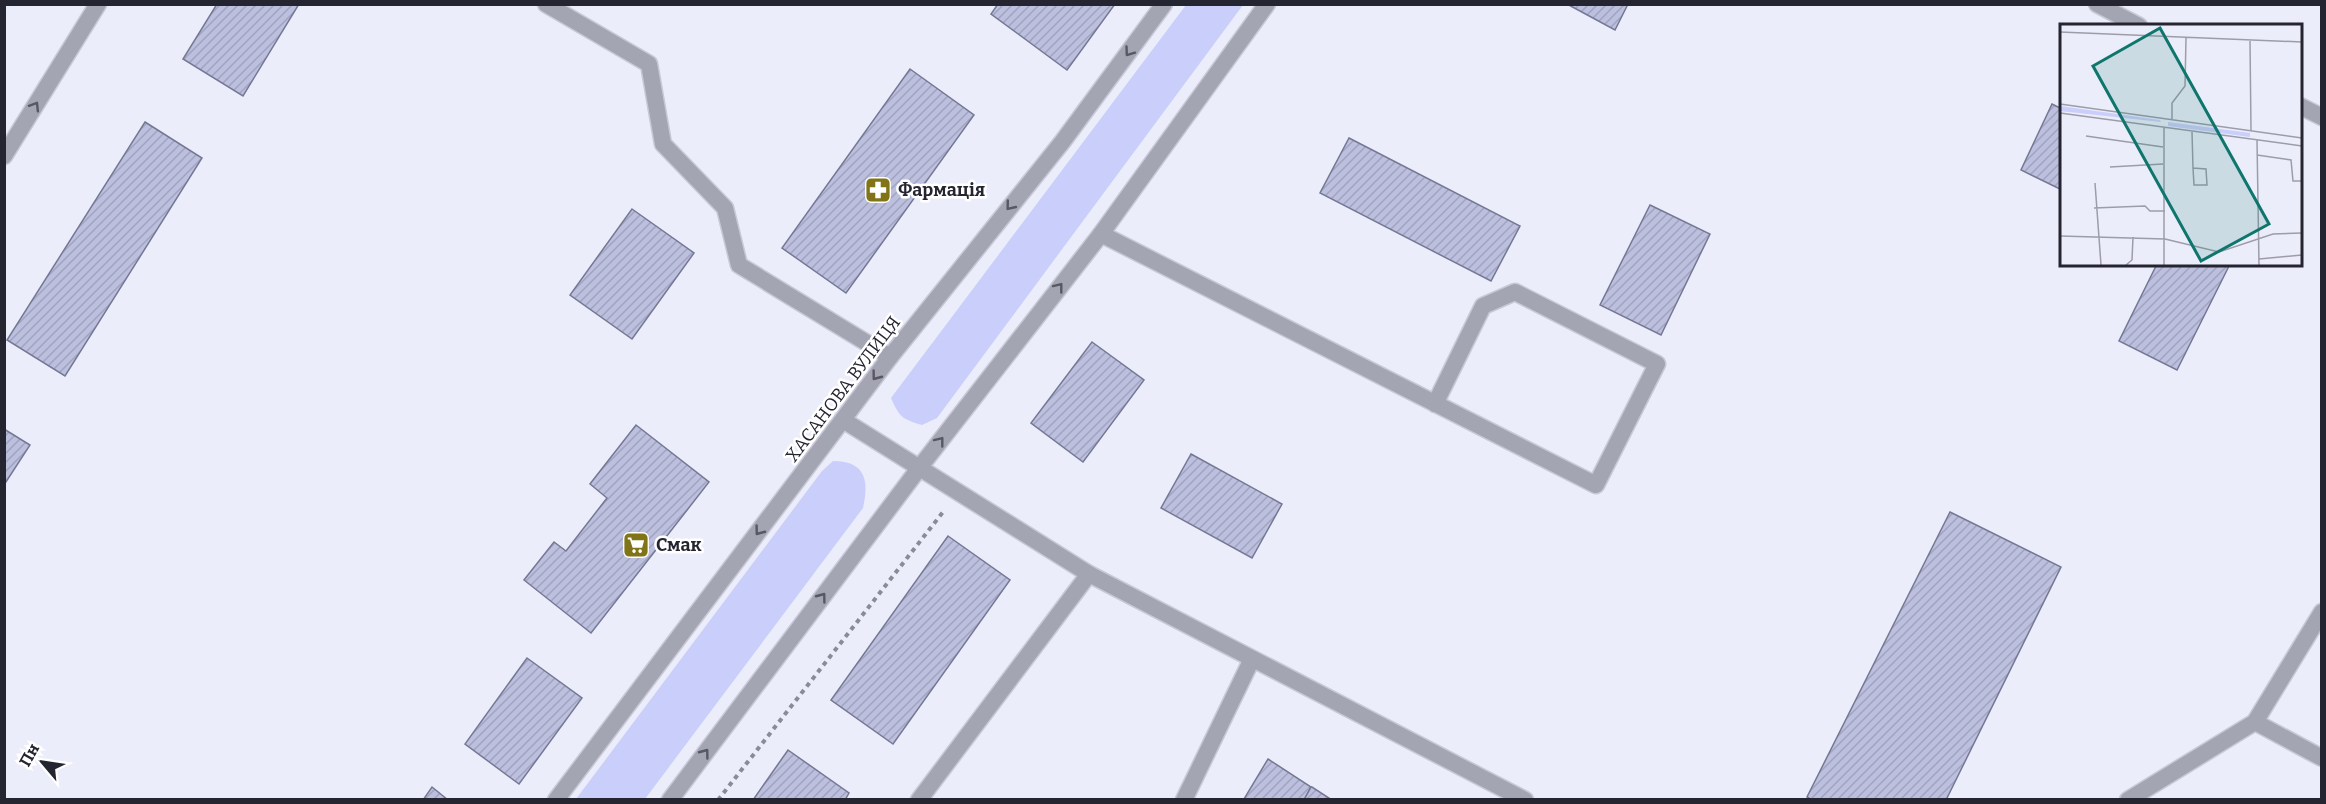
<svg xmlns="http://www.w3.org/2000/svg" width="2326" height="804" font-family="Bitter,serif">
  <defs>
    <pattern id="building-hatch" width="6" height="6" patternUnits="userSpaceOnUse" patternTransform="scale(1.5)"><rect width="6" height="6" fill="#bcbfde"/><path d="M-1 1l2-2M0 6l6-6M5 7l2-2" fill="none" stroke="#a1a4bf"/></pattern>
  </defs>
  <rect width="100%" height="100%" fill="#ecedfa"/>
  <g fill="#cacefb">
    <path d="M 1186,5 L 1243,5 L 937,418 L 922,425 C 902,419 900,418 891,398 Z"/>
    <path d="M 833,461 C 866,461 869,481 863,508 L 645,799 L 576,799 L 822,471 Z"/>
  </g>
  <g fill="url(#building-hatch)" stroke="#757894" stroke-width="1.5">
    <polygon points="217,4 299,4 243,96 183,59"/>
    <polygon points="998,4 1115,4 1067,70 991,14"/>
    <polygon points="1567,4 1628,4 1615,30"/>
    <polygon points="910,69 974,115 846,293 782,248"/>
    <polygon points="2052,104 2062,109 2062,190 2021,170"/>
    <polygon points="145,122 202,158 65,376 7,340"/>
    <polygon points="1349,138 1520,226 1491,281 1320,193"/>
    <polygon points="1650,205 1710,234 1661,335 1600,305"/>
    <polygon points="632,209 694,253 632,339 570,295"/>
    <polygon points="2157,264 2230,264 2177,370 2119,341"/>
    <polygon points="1092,342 1144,380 1083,462 1031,423"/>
    <polygon points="636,425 709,482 591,633 524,580 554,542 566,551 607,498 590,484"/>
    <polygon points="4,429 30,445 4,485"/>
    <polygon points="1191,454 1282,504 1252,558 1161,508"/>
    <polygon points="1950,512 2061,567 1946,800 1812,800 1807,797"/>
    <polygon points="948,536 1010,580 893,744 831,700"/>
    <polygon points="527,658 582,698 519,784 465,744"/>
    <polygon points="788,750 849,793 845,800 753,800"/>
    <polygon points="1268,759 1311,787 1304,800 1244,799"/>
    <polygon points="432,787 448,800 423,800"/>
    <polygon points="1311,787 1312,787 1332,800 1304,800"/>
  </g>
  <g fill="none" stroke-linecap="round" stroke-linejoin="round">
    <defs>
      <g id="service">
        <polyline points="546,4 649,64 663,144 725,208 739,265 890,357"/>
        <polyline points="1101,234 1596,485 1657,364 1515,292 1483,306 1435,404"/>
        <polyline points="919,800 1089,574"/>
      </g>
      <g id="minor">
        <polyline points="2097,4 2139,26"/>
        <polyline points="2300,106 2322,117"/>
        <polyline points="4,156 98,4"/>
        <polyline points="843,420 1089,574 1525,800"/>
        <polyline points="2255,722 2322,758"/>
        <polyline points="556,800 890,357 1063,141 1164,4"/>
        <polyline points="670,800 920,467 1101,234 1267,4"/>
        <polyline points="1184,800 1252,659"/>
        <polyline points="2128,800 2255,722 2322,612"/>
      </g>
    </defs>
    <use href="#service" stroke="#c8c9d6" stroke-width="19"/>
    <use href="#minor" stroke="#c8c9d6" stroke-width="19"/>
    <polyline stroke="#8a8b97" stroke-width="4" stroke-dasharray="4.5 4.5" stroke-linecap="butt" points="718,800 943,512"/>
    <use href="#service" stroke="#a4a5b3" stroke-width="16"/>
    <use href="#minor" stroke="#a4a5b3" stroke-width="16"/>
  </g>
  <defs><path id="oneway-chevron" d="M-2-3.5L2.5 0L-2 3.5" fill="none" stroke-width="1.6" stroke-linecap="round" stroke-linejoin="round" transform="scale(1.5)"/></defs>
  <g stroke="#575864">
    <use href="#oneway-chevron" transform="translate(1129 52) rotate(126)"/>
    <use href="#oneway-chevron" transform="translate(35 106) rotate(-58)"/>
    <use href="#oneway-chevron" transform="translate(1010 206) rotate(129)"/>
    <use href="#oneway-chevron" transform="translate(1059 287) rotate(-52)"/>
    <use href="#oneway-chevron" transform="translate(876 376) rotate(127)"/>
    <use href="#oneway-chevron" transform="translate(940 441) rotate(-52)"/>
    <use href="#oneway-chevron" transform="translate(759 531) rotate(127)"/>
    <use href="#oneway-chevron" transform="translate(822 597) rotate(-53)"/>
    <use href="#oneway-chevron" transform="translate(705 753) rotate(-53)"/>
  </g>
  <defs>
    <symbol id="pharmacy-square" viewBox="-11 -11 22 22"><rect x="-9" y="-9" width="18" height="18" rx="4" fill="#817416" stroke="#fff"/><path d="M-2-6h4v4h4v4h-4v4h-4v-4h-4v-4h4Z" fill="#fff"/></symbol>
    <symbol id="supermarket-square" viewBox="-11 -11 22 22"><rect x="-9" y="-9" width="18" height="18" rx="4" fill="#817416" stroke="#fff"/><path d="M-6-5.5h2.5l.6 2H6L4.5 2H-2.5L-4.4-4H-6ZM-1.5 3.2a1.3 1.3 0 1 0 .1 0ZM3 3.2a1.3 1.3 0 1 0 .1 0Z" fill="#fff"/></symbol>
  </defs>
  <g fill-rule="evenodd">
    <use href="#pharmacy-square" x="863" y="175" width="30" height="30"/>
    <use href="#supermarket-square" x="621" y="530" width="30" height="30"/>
  </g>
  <g text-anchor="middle" stroke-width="5" stroke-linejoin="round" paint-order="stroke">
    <g font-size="18" font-weight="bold" fill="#242530" stroke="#fff" text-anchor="start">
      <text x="898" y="196">Фармація</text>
      <text x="656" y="551">Смак</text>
    </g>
    <g font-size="18" fill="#242530" stroke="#fff">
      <text transform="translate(843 389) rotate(-53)" y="6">ХАСАНОВА ВУЛИЦЯ</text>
    </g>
  </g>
  <g transform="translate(2060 24)">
    <rect width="242" height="242" fill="#ecedfa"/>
    <path d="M 0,82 L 100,96 L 101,98 L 0,87 ZM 108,98 L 190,109 L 190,113 L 108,102 Z" fill="#cacefb"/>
    <path fill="none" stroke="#9c9da9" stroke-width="1.5" d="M 0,8 L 242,18M 190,17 L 191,107M 0,80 L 242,114M 0,89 L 242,122M 112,96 L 112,79 L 125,62 L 126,14M 132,108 L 133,144 L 134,161 L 147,161 L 146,145 L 133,144M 26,112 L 103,123M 197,116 L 199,241M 197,131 L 231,136 L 233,157 L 242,157M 50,143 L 103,140M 35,159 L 41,241M 34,184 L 85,182 L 90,187 L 105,187M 0,212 L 105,215 L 159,228 L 213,210 L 242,209M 199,235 L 242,231M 66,241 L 72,236 L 73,213M 104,241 L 104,103"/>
    <path fill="#0f766e" fill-opacity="0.15" stroke="#0f766e" stroke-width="3" d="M 100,4 L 209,200 L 141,237 L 33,42 Z"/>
    <rect width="242" height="242" fill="none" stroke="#242530" stroke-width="3"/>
  </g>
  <rect width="2326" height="804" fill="none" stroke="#242530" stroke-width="12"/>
  <g transform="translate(42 762) rotate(299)" stroke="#ffffff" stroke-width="4.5" paint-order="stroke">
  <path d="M0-4.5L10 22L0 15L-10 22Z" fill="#242530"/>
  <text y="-9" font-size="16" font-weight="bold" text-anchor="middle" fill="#242530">Пн</text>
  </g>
</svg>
